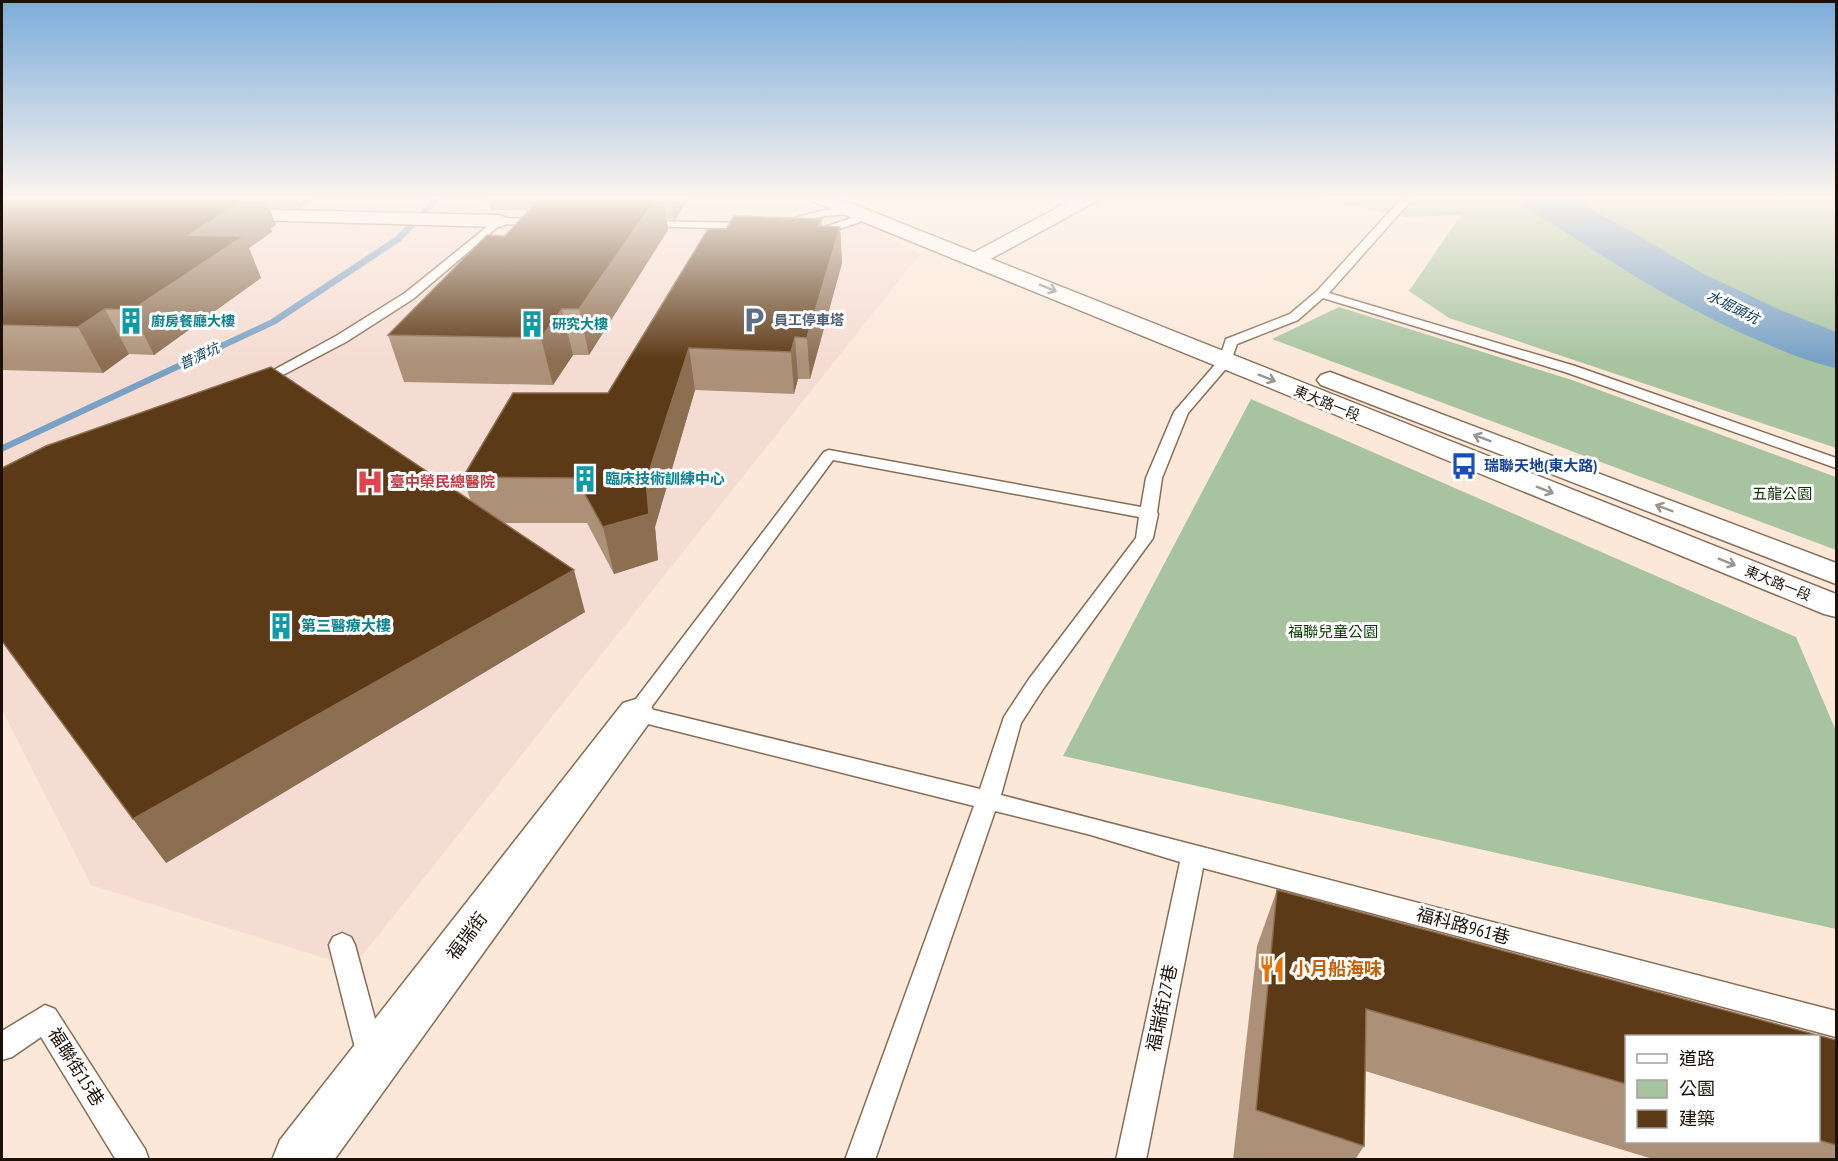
<svg xmlns="http://www.w3.org/2000/svg" width="1838" height="1161" font-family="'PT Sans Narrow','Noto Sans TC',sans-serif">
  <rect width="100%" height="100%" fill="#fbe8d9"/>
  <polygon fill="#f5dcd3" points="2,197 792,197 856,220 920,254 353,967 91,885 2,710"/>
  <g fill="#a7c3a0">
    <polygon points="1313,197 1836,197 1836,448 1449,318 1409,291 1461,215 1405,217"/>
    <polygon points="1339,307 1572,380 1836,477 1836,550 1272,339"/>
    <polygon points="1251,399 1796,637 1836,731 1836,929 1063,756"/>
  </g>
  <g fill="none" stroke-linecap="round" stroke-linejoin="round">
    <polygon fill="#78a1c5" fill-rule="evenodd" points="435,197 443,197 401,241 276,324 2,452 2,445 270,320 395,237"/>
    <path fill="#78a1c5" fill-rule="evenodd" d="M 1519,197 L 1571,197 L 1702,273 L 1778,309 L 1836,332 L 1836,368 C 1808,362 1781,350 1755,339 C 1673,304 1599,254 1525,206 Z"/>
    <defs>
      <g id="service">
        <path d="M 1403,197 L 1414,197 L 1329,293 L 1575,366 L 1836,458 L 1836,468 L 1565,372 L 1323,298 L 1298,320 L 1237,344 L 1230,364 L 1188,413 L 1162,478 L 1157,512 L 1158,514 L 1153,538 L 1043,689 L 1021,723 L 1001,795 L 1836,1011 L 1836,1037 L 1203,868 L 1146,1160 L 1116,1160 L 1180,862 L 1091,835 L 995,811 L 875,1160 L 845,1160 L 974,806 L 636,721 L 629,718 L 626,713 L 629,708 L 824,452 L 829,450 L 1141,507 L 1146,478 L 1174,412 L 1219,360 L 1226,339 L 1290,314 L 1317,291 ZM 833,460 L 1139,517 L 1136,538 L 1029,679 L 1004,717 L 980,789 L 650,709 Z"/>
        <polygon points="854,208 859,211 860,222 815,237 811,236 811,232 851,218 850,214 824,216 782,226 777,223 824,210"/>
        <polygon points="498,218 542,219 547,222 542,225 501,224 413,299 346,342 262,386 252,386 250,383 336,336 405,293"/>
        <polygon points="644,221 752,223 757,226 752,229 640,226 640,222"/>
        <polygon points="342,933 351,937 355,945 385,1056 381,1066 371,1070 361,1066 357,1056 329,945 333,937"/>
        <polygon points="45,1005 55,1009 145,1149 149,1160 116,1160 41,1037 12,1057 2,1060 2,1031"/>
      </g>
      <g id="minor">
        <polygon points="1077,197 1100,197 1097,201 983,263 969,263 966,259 969,255"/>
        <polygon points="227,209 498,215 505,217 507,221 505,225 498,227 220,219 218,215 220,211"/>
        <polygon points="636,699 649,703 655,713 649,723 334,1160 272,1160 280,1140 623,703"/>
      </g>
      <g id="tertiary">
        <polygon points="809,197 835,197 1836,594 1836,617 1824,614 812,201"/>
        <polygon points="1330,372 1836,563 1836,584 1321,385 1317,380 1321,375"/>
      </g>
    </defs>
    <use href="#service" stroke="#876d55" stroke-width="3"/>
    <use href="#minor" stroke="#876d55" stroke-width="3"/>
    <use href="#tertiary" stroke="#876d55" stroke-width="3"/>
    <use href="#service" fill="#fff" fill-rule="evenodd"/>
    <use href="#minor" fill="#fff" fill-rule="evenodd"/>
    <use href="#tertiary" fill="#fff" fill-rule="evenodd"/>
  </g>
  <g fill="#ac9178" fill-rule="evenodd">
    <polygon points="2,197 316,197 300,209 269,208 276,225 271,228 272,232 249,248 261,278 154,355 129,354 103,373 2,370"/>
    <polygon points="486,197 689,197 675,220 667,219 668,230 589,355 573,355 553,385 404,382 388,335 505,236 529,210 490,210"/>
    <polygon points="822,219 822,226 840,227 842,263 810,379 798,379 794,394 695,390 655,527 658,560 614,574 587,523 503,523 585,612 166,863 471,502 463,477 608,393 726,229"/>
    <path d="M 1277,890 L 1836,1040 L 1836,1160 L 1656,1160 L 1365,1071 L 1364,1146 L 1355,1160 L 1233,1160 L 1257,946 ZM 1626,1036 L 1818,1036 L 1818,1142 L 1626,1142 Z"/>
  </g>
  <g fill="#8c6e51">
    <polygon points="249,197 265,197 276,225 271,228 272,232 249,248 261,278 154,355 132,310 189,235"/>
    <polygon points="295,197 316,197 300,209"/>
    <polygon points="657,197 663,197 668,230 589,355 579,309"/>
    <polygon points="671,197 689,197 675,220"/>
    <polygon points="840,227 842,263 810,379 807,338"/>
    <polygon points="105,309 129,354 103,373 78,327"/>
    <polygon points="562,309 573,355 553,385 541,338"/>
    <polygon points="795,337 798,379 794,394 791,352"/>
    <polygon points="689,348 695,390 655,527 658,560 614,574 603,527 646,481"/>
    <polygon points="574,570 585,612 166,863 133,819"/>
  </g>
  <g fill="#5d3a17" stroke="#8c6e51" stroke-width="1.5">
    <polygon points="2,197 249,197 189,235 244,236 132,310 105,309 78,327 2,325"/>
    <polygon points="541,197 657,197 579,309 562,309 541,338 388,335 487,235 505,236"/>
    <polygon points="734,216 822,219 818,226 840,227 807,338 795,337 791,352 689,348 646,481 649,514 603,527 576,478 463,477 513,393 608,393 708,229 726,229"/>
    <polygon points="271,367 574,570 133,819 2,641 2,468 46,446"/>
    <polygon points="1277,890 1836,1040 1836,1145 1818,1140 1818,1036 1626,1036 1626,1084 1366,1009 1364,1146 1256,1110"/>
  </g>
  <defs><path id="oneway-shaft" d="M-6 0H5M1.5-3L5.5 0L1.5 3" fill="none" stroke-width="1.6" stroke-linecap="round" stroke-linejoin="round" transform="scale(1.5)"/></defs>
  <g stroke="#989490">
    <use href="#oneway-shaft" transform="translate(1048 288) rotate(22)"/>
    <use href="#oneway-shaft" transform="translate(1267 378) rotate(22)"/>
    <use href="#oneway-shaft" transform="translate(1482 438) rotate(-159)"/>
    <use href="#oneway-shaft" transform="translate(1545 490) rotate(22)"/>
    <use href="#oneway-shaft" transform="translate(1664 508) rotate(-159)"/>
    <use href="#oneway-shaft" transform="translate(1727 562) rotate(22)"/>
  </g>
  <linearGradient id="sky" x2="0" y2="1"><stop stop-color="#7bacda"/><stop offset="0.55" stop-color="#fdf5ee"/><stop offset="1" stop-color="#fdf5ee" stop-opacity="0"/></linearGradient>
  <rect width="1838" height="360" fill="url(#sky)"/>
  <defs>
    <symbol id="parking-bare" viewBox="-9 -9 18 18"><path d="M-3.5-5.5H1a3.5 3.5 0 0 1 0 7H-1V5.5H-3.5ZM-1-3.4V-.6H.8a1.4 1.4 0 0 0 0-2.8Z" fill="#5c6f8a" stroke="#fff" stroke-width="2.5" paint-order="stroke"/></symbol>
    <symbol id="building-bare" viewBox="-9 -9 18 18"><path d="M-4-6H4V6H1V3H-1V6H-4ZM-2.5-4.3h1.7v1.8h-1.7ZM.8-4.3h1.7v1.8H.8ZM-2.5-1h1.7V.8h-1.7ZM.8-1h1.7V.8H.8Z" fill="#0f9aa8" stroke="#fff" stroke-width="2.5" paint-order="stroke"/></symbol>
    <symbol id="bus-bare" viewBox="-9 -9 18 18"><path d="M-5-6H5V4H4V6H2V4H-2V6H-4V4H-5ZM-3.5-4V0h7V-4ZM-3.5 1.2v1.5H-2V1.2ZM2 1.2v1.5H3.5V1.2Z" fill="#1a4fb4" stroke="#fff" stroke-width="2.5" paint-order="stroke"/></symbol>
    <symbol id="hospital-bare" viewBox="-9 -9 18 18"><path d="M-5-5h3v3.5h4V-5h3V5h-3V1.5h-4V5h-3Z" fill="#e0444e" stroke="#fff" stroke-width="2.5" paint-order="stroke"/></symbol>
    <symbol id="restaurant-bare" viewBox="-9 -9 18 18"><path d="M-5-6h1v4h1v-4h1v4h1v-4h1v5L-1.5 .5V6h-2V.5L-5-1ZM5-6V6H3V1.5H1.5Q1.5-4 5-6Z" fill="#e8710a" stroke="#fff" stroke-width="2.5" paint-order="stroke"/></symbol>
  </defs>
  <g fill-rule="evenodd">
    <use href="#parking-bare" x="735" y="301" width="38" height="38"/>
    <use href="#building-bare" x="112" y="302" width="38" height="38"/>
    <use href="#building-bare" x="513" y="305" width="38" height="38"/>
    <use href="#bus-bare" x="1445" y="447" width="38" height="38"/>
    <use href="#building-bare" x="566" y="460" width="38" height="38"/>
    <use href="#hospital-bare" x="351" y="463" width="38" height="38"/>
    <use href="#building-bare" x="262" y="607" width="38" height="38"/>
    <use href="#restaurant-bare" x="1253" y="950" width="38" height="38"/>
  </g>
  <g text-anchor="middle" stroke-width="6" stroke-linejoin="round" paint-order="stroke">
    <g font-size="14" font-style="italic" fill="#033659" stroke="#fff">
      <text transform="translate(1733 307) rotate(27)" y="5">水堀頭坑</text>
      <text transform="translate(199 356) rotate(-25)" y="5">普濟坑</text>
    </g>
    <g font-size="14" font-weight="bold" fill="#4e5e75" stroke="#fff" text-anchor="start">
      <text x="774" y="325">員工停車塔</text>
    </g>
    <g font-size="14" font-weight="bold" fill="#0d838f" stroke="#fff" text-anchor="start">
      <text x="151" y="326">廚房餐廳大樓</text>
      <text x="552" y="329">研究大樓</text>
    </g>
    <g font-size="14" fill="#1b1108" stroke="#fff">
      <text transform="translate(1327 403) rotate(22)" y="5">東大路一段</text>
      <text transform="translate(1778 583) rotate(22)" y="5">東大路一段</text>
    </g>
    <g font-size="15" font-weight="bold" fill="#164399" stroke="#fff" text-anchor="start">
      <text x="1484" y="471">瑞聯天地(東大路)</text>
    </g>
    <g font-size="15" font-weight="bold" fill="#0d838f" stroke="#fff" text-anchor="start">
      <text x="605" y="484">臨床技術訓練中心</text>
      <text x="301" y="631">第三醫療大樓</text>
    </g>
    <g font-size="15" font-weight="bold" fill="#be3a42" stroke="#fff" text-anchor="start">
      <text x="390" y="487">臺中榮民總醫院</text>
    </g>
    <g font-size="15" fill="#093800" stroke="#fff">
      <text x="1782" y="499">五龍公園</text>
      <text x="1333" y="637">福聯兒童公園</text>
    </g>
    <g font-size="18" fill="#1b1108" stroke="#fff">
      <text transform="translate(1463 926) rotate(15)" y="6">福科路961巷</text>
      <text transform="translate(467 936) rotate(-53)" y="6">福瑞街</text>
      <text transform="translate(1162 1008) rotate(-78)" y="6">福瑞街27巷</text>
      <text transform="translate(76 1067) rotate(58)" y="6">福聯街15巷</text>
    </g>
    <g font-size="18" font-weight="bold" fill="#c56008" stroke="#fff" text-anchor="start">
      <text x="1292" y="975">小月船海味</text>
    </g>
  </g>
  <rect width="1838" height="1161" fill="none" stroke="#1b1108" stroke-width="6"/>
  <rect x="1625" y="1035" width="195" height="108" fill="#ffffff" stroke="#a4a09c" stroke-width="1.5"/>
  <rect x="1637" y="1054" width="30" height="9" fill="#ffffff" stroke="#a4a09c" stroke-width="1.5"/>
  <text x="1679" y="1065" font-size="18" fill="#1b1108">道路</text>
  <rect x="1637" y="1080" width="30" height="18" fill="#a7c3a0" stroke="#a4a09c" stroke-width="1.5"/>
  <text x="1679" y="1095" font-size="18" fill="#1b1108">公園</text>
  <rect x="1637" y="1110" width="30" height="18" fill="#5d3a17" stroke="#a4a09c" stroke-width="1.5"/>
  <text x="1679" y="1125" font-size="18" fill="#1b1108">建築</text>
</svg>
